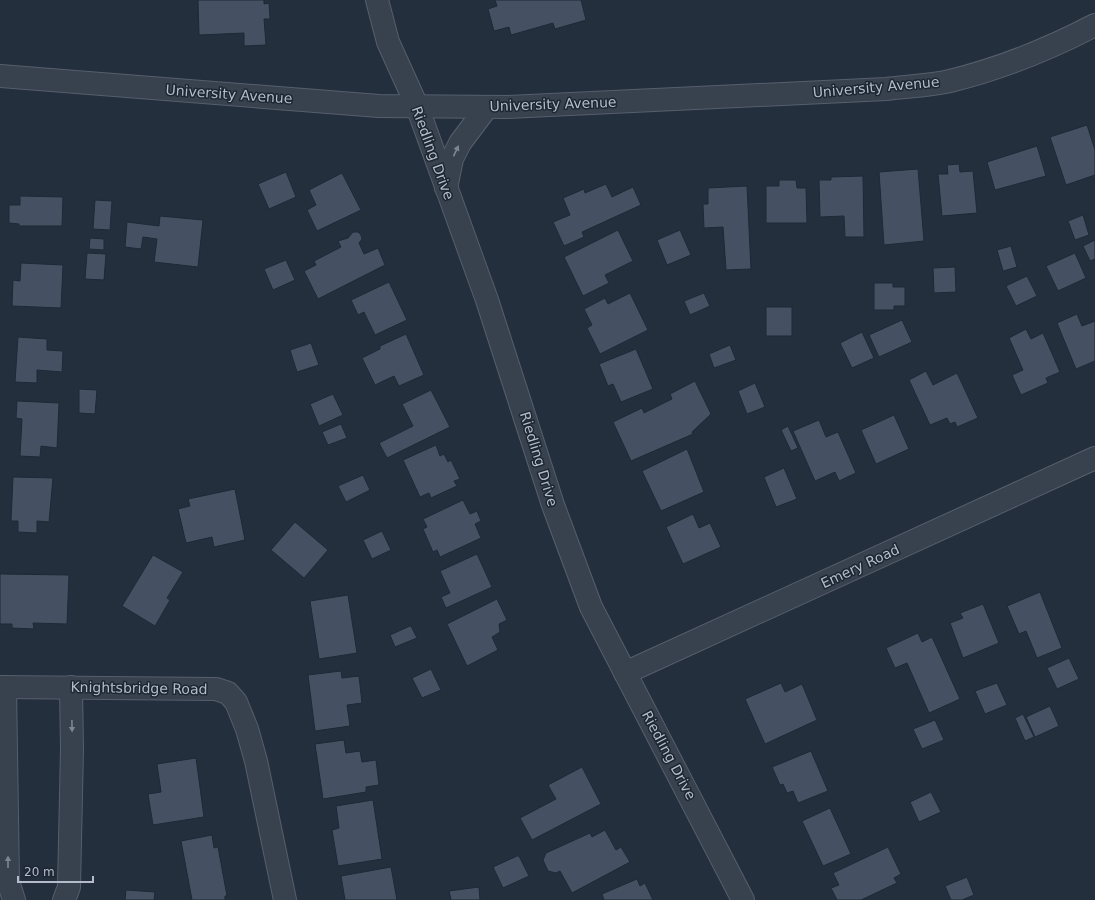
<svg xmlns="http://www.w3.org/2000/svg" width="1095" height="900" font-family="'DejaVu Sans',sans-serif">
  <rect width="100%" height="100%" fill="#242f3e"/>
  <g fill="#455162" stroke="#1f2835">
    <polygon points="198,0 264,0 264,4 269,3 270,19 264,19 266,45 244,46 244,33 199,35"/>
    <polygon points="495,0 581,0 586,20 555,29 553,23 511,35 509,27 494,31 488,9 497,6"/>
    <polygon points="1087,125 1095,150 1095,175 1066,185 1050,137"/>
    <polygon points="1037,146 1046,176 995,190 987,162"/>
    <polygon points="959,164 960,172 973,171 977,213 942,216 938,174 948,174 947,165"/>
    <polygon points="918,169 924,241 884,245 879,172"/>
    <polygon points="286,172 296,197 269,209 258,184"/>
    <polygon points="342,173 361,210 317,231 307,210 316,205 309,190"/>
    <polygon points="863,176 864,237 845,237 844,216 820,217 819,180 831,180 831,177"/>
    <polygon points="779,180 796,180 797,188 806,188 807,223 766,223 766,186 779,186"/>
    <polygon points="606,184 612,197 633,187 641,205 582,232 584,237 564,246 553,222 570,215 563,198 584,189 585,193"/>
    <polygon points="747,186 751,269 726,270 723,227 704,228 703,204 708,204 708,188"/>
    <polygon points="20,196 63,197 62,226 19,226 19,224 9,223 9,205 20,205"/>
    <polygon points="95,200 112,201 110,230 93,229"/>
    <polygon points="1083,215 1089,235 1075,240 1068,221"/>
    <polygon points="160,216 203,220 198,267 154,262 157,239 143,237 141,249 125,247 127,222 159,226"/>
    <polygon points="618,230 633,261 605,275 609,283 583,296 564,257"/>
    <polygon points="680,230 691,255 667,265 657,240"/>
    <polygon points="353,232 358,232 361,235 362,239 359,243 364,254 378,248 385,265 318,299 304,271 316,265 314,261 341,247 338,241 348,238"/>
    <polygon points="90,238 104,239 104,250 89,249"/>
    <polygon points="1095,240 1095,259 1090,261 1083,246"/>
    <polygon points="1011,246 1017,267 1003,271 997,250"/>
    <polygon points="87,253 106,254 104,280 85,279"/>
    <polygon points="1075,253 1086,278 1058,291 1046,266"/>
    <polygon points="286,260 295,280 273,290 264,269"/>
    <polygon points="21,263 63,265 61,308 12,306 13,280 20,281"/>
    <polygon points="955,267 956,292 934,293 933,268"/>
    <polygon points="1027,276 1037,296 1016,306 1006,286"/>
    <polygon points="389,282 407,320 375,335 364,312 358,315 351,300"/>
    <polygon points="874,283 893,283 893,287 905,287 905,306 894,306 894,310 874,310"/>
    <polygon points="630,293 648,330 600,354 587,328 592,325 584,309 605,298 608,304"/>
    <polygon points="704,293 710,306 690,315 684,301"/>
    <rect x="766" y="307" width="26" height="29"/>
    <polygon points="1077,314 1082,326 1095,321 1095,361 1076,369 1057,323"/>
    <polygon points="902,320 912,342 879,357 869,335"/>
    <polygon points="1026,329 1031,339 1043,333 1060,372 1046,378 1048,383 1021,395 1012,375 1023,370 1009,338"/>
    <polygon points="862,332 874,358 852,368 840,343"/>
    <polygon points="406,334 424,375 399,386 394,376 375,385 362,358 380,349 380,346"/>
    <polygon points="18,337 47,339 47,350 63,351 62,372 37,370 37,383 15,382"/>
    <polygon points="311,343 319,365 297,372 290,350"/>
    <polygon points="730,345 736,360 714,368 709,354"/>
    <polygon points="636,349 653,389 621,402 613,384 608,386 599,364"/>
    <polygon points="926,371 933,385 957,373 978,418 957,427 955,422 950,424 947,418 930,425 909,380"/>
    <polygon points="695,381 711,414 692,432 693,434 631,461 613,422 642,408 644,413 672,399 670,394"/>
    <polygon points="755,383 765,407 747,414 738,391"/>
    <polygon points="79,389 97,390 95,414 79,413"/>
    <polygon points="431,390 450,427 387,458 379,443 413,426 402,404"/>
    <polygon points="333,394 343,415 319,426 310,404"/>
    <polygon points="17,401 59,403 57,448 41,446 40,457 20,456 22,419 16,418"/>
    <polygon points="894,415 909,449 876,464 861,430"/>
    <polygon points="819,420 826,437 838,432 856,473 839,481 835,472 815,481 793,431"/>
    <polygon points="341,424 347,438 328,445 322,432"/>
    <polygon points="788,426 798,448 791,451 781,430"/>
    <polygon points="436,445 440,456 444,454 448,462 451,460 460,479 454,481 457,486 431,498 429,493 420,497 403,460"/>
    <polygon points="687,449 704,492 661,511 642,471"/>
    <polygon points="784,468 797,499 776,507 764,477"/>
    <polygon points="363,475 370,490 346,502 338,486"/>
    <polygon points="13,477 53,478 49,522 37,521 37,533 18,532 18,521 11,521"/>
    <polygon points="235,489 245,540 214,547 212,537 186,543 178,509 190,506 188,499"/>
    <polygon points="463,500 470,514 477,511 481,521 475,524 481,538 440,557 437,550 433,552 423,529 427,527 423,519"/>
    <polygon points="693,514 699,528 710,523 721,547 683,564 666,527"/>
    <polygon points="295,522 328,550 304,578 271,550"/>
    <polygon points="382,531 391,550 372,559 363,540"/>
    <polygon points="477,554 492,587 446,608 441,597 450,593 440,571"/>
    <polygon points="153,555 183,572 167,598 170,600 155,626 122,606"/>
    <polygon points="0,574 69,575 67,624 33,623 34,629 12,628 12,624 0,624"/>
    <polygon points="1040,592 1062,648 1037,658 1026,631 1019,634 1007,606"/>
    <polygon points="348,595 357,653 319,659 310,601"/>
    <polygon points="497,599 507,620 499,624 500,632 492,637 498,650 467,666 447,624"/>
    <polygon points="983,604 999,643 963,658 950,623 963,618 960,613"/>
    <polygon points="410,626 411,626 417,638 395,647 390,635"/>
    <polygon points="918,633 922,642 932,637 960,699 929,713 907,663 895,668 886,648"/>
    <polygon points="1069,658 1079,679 1057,689 1047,668"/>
    <polygon points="431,669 441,690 422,698 412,678"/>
    <polygon points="341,671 342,678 359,676 362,703 347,705 350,726 315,731 308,675"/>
    <polygon points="781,683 785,692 802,684 817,720 765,744 745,699"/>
    <polygon points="997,683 1007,705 985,714 975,691"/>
    <polygon points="1050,706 1059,726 1035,737 1026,717"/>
    <polygon points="1023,714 1034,737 1025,741 1015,718"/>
    <polygon points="935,720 944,740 922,749 913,729"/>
    <polygon points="344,740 346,753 360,751 362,762 376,760 379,785 366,787 366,792 323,799 315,744"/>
    <polygon points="811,751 828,791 798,803 793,791 787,793 783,784 780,785 772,767"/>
    <polygon points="196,758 204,817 153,825 148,794 161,792 157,764"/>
    <polygon points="582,767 601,804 532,840 520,818 556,799 548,785"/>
    <polygon points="931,792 941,812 919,822 910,802"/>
    <polygon points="373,800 382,859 338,866 332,830 339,828 336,806"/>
    <polygon points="830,808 851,854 823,866 802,821"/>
    <polygon points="605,830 616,850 621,847 630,862 572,893 560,871 556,873 548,871 543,860 546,853 590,833 592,837"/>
    <polygon points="212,835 214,848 218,847 227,896 225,896 225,900 192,900 181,841"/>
    <polygon points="888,847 901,874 894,878 897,883 861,900 837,900 831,888 839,885 833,873"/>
    <polygon points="517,856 519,856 529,876 503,888 493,867"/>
    <polygon points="391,867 397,900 345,900 341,876"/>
    <polygon points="967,877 974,895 962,900 951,900 945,886"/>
    <polygon points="637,879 640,886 645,883 653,900 604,900 602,894"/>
    <polygon points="479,887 480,900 451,900 449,891"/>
    <polygon points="126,890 155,892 154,900 125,900"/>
  </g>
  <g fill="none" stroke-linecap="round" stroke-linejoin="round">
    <defs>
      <g id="minor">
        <polyline points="377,0 388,42 417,106 487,300 553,505 591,607 743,900"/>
        <path d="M 0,76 L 379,106 L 507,107 L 886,89 C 907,86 929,86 950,81 C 1003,68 1047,50 1095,25"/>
        <polyline points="446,188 452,159 460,143 487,107"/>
        <polyline points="625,673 1095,458"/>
        <polyline points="0,687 216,689 228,693 236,702 247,729 256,761 285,900"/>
        <polyline points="5,687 8,881 14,900"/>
        <polyline points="64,900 69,887 72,749 71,687"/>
      </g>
    </defs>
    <use href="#minor" stroke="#565f6c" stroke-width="24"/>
    <use href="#minor" stroke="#38414e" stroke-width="22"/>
  </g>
  <defs><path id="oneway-solid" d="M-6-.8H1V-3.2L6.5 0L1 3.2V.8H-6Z"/></defs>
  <g fill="#7c8592">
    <use href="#oneway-solid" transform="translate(456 151) rotate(-65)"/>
    <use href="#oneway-solid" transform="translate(72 726) rotate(89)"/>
    <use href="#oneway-solid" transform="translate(8 862) rotate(-90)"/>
  </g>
  <g text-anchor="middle" stroke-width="3" stroke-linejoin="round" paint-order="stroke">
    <g font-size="14" fill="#b4bcc9" stroke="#1d2633">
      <text transform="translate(876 87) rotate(-5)" y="5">University Avenue</text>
      <text transform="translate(229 94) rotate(4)" y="5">University Avenue</text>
      <text transform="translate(553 104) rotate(-2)" y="5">University Avenue</text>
      <text transform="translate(433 153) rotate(70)" y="5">Riedling Drive</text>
      <text transform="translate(539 459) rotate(73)" y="5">Riedling Drive</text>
      <text transform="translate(860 566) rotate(-25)" y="5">Emery Road</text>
      <text transform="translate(139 688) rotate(1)" y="5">Knightsbridge Road</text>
      <text transform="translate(669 755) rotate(62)" y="5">Riedling Drive</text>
    </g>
  </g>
  <path d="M18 876v6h75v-6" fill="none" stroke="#b4bcc9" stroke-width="2"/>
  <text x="24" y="876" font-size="12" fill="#b4bcc9" stroke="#1d2633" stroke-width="3" paint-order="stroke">20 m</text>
</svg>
